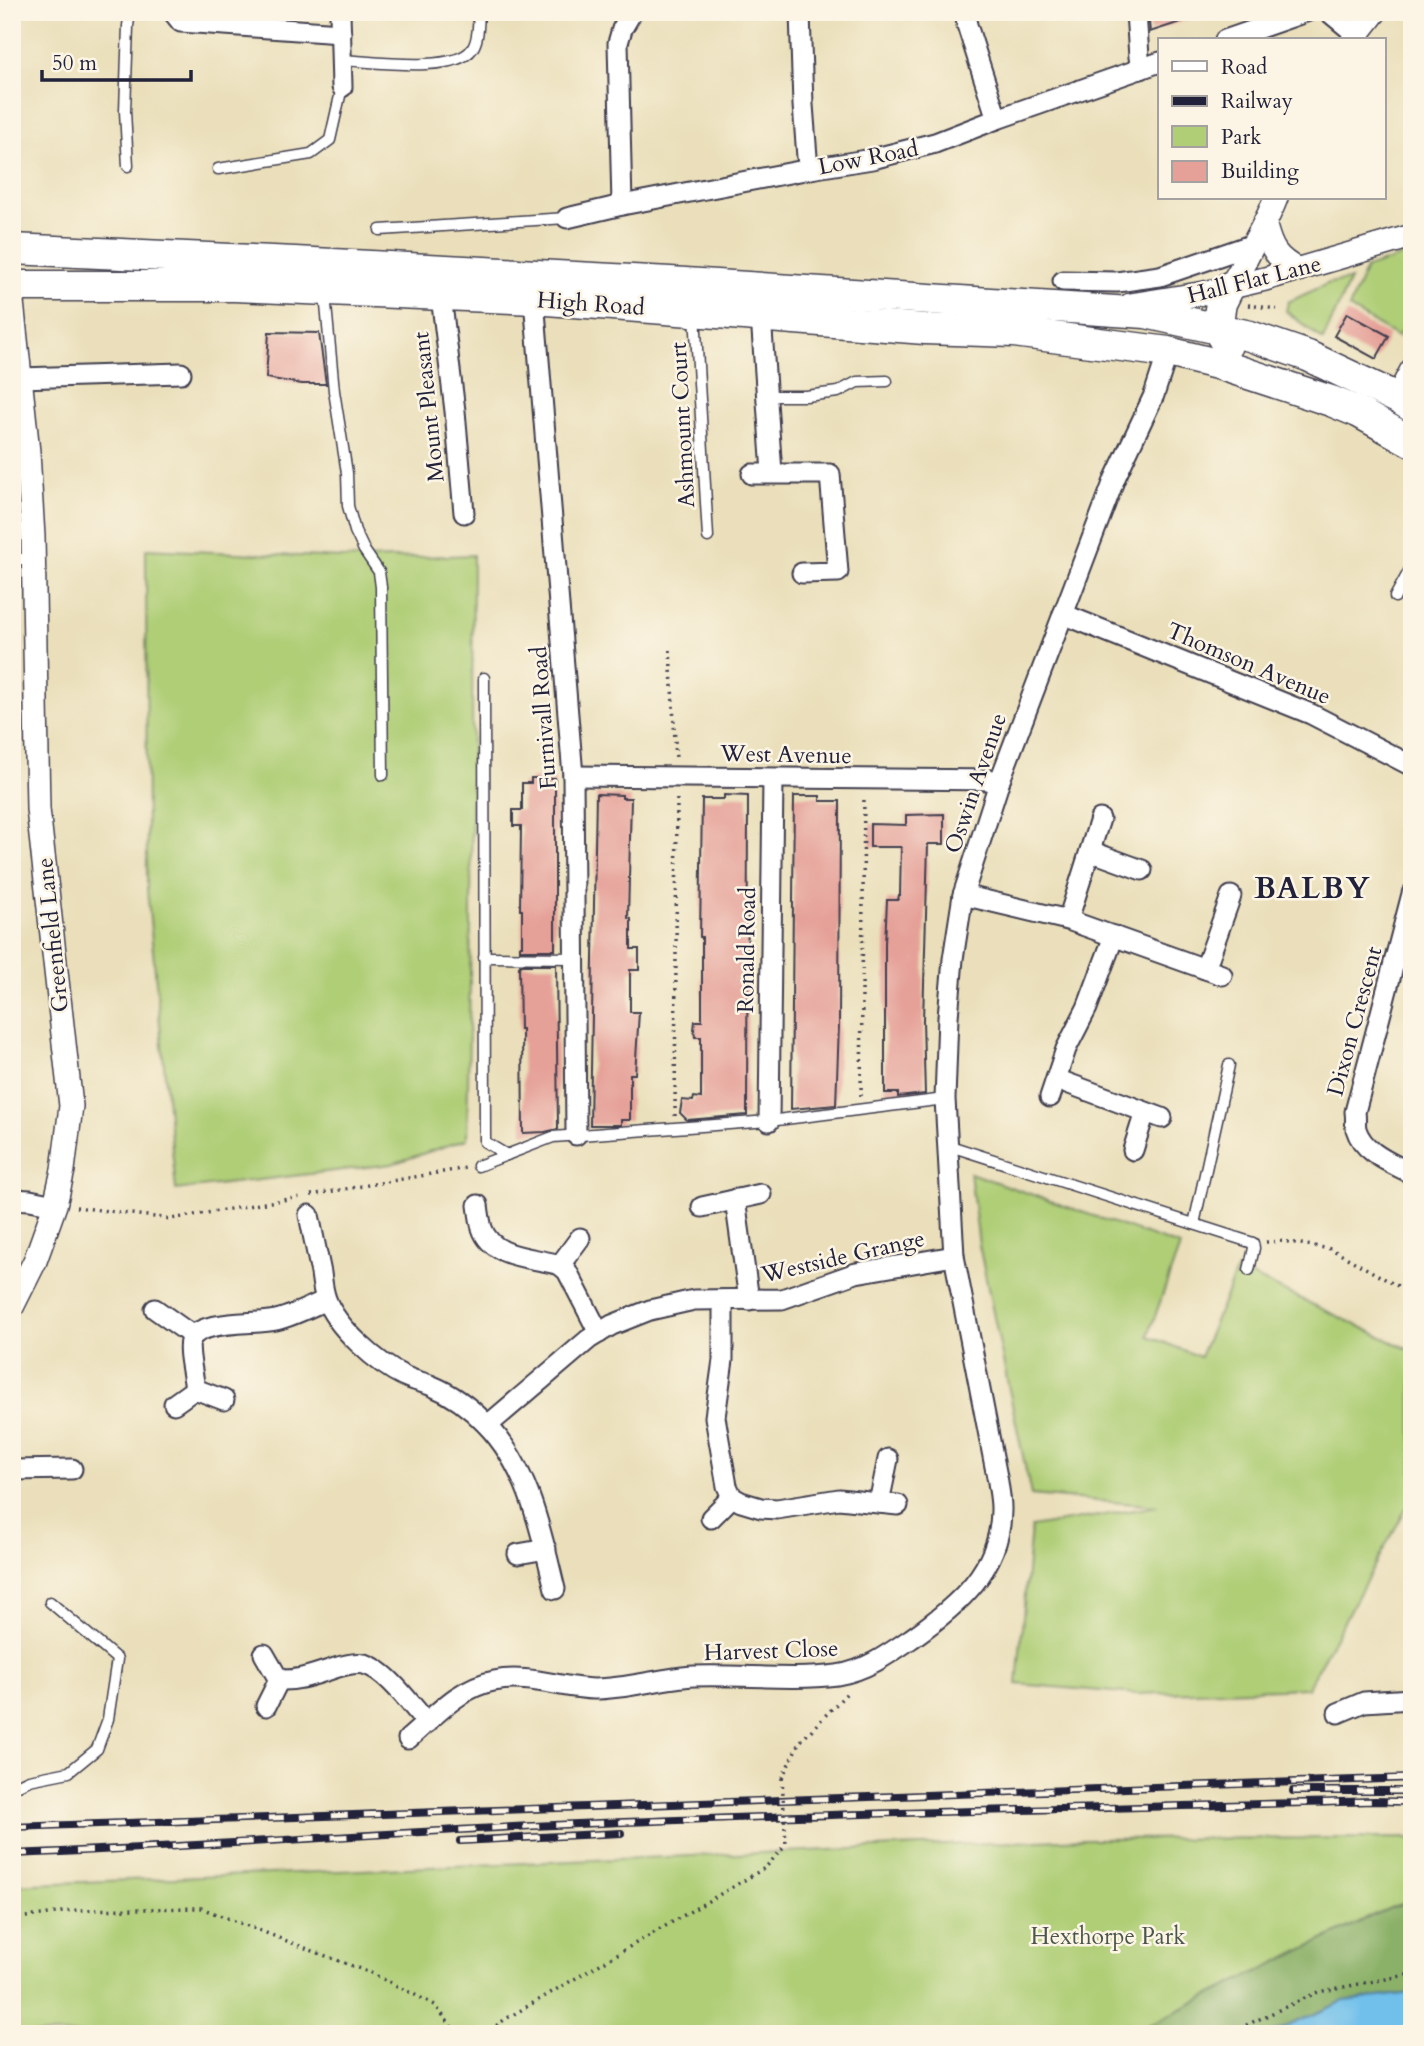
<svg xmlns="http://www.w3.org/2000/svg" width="1424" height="2046" font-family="Cardo,serif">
  <rect width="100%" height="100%" fill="#fcf5e5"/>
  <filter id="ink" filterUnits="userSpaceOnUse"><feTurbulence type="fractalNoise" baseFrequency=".0143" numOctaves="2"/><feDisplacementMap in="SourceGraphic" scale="14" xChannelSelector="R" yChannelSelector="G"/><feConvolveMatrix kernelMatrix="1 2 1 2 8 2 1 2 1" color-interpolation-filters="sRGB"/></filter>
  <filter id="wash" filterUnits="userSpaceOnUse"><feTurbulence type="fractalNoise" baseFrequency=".00686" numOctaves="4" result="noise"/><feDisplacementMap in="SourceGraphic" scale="28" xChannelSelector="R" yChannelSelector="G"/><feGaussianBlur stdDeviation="1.57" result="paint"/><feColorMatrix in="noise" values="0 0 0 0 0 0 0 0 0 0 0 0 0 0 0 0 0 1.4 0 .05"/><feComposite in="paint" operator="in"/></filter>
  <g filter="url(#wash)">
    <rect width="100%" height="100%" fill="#eadfba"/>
    <g fill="#afce76" stroke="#687858" stroke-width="2">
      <polygon points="1409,254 1412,256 1412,308 1398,337 1349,308 1366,268"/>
      <polygon points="1350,280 1323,340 1286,311 1288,302 1329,283"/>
      <polygon points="146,549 366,559 473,555 471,923 467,1139 392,1164 176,1190 147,889"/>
      <polygon points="970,1173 1180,1246 1148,1336 1200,1357 1237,1269 1412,1351 1412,1498 1307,1688 1138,1694 1017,1684 1031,1527 1158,1506 1031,1495 979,1245"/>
      <polygon points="1412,1838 1412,1899 1374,1915 1130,2034 12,2034 12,1885 1084,1839"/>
    </g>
    <polygon fill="#8bb167" stroke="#566a51" stroke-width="2" points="1412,1899 1412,1993 1344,2001 1270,2034 1130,2034 1374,1915"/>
    <polygon fill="#70c0eb" stroke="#497193" stroke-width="2" points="1412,1993 1412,2034 1270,2034 1344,2001"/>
    <g id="blocks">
      <g fill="#e5a098">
        <polygon points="1148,12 1201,12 1202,15 1150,32"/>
        <polygon points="1347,313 1389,336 1376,359 1334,336"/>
        <polygon points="269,332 319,333 326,384 302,384 266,378"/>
        <polygon points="531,778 555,778 555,950 520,950 520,946 522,946 522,910 520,910 521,826 513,826 513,810 522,810 522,783 531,783"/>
        <polygon points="596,794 622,795 622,798 631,798 628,918 631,919 631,949 639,949 639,970 630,970 630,1012 639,1012 635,1074 630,1074 630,1120 621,1120 621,1125 590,1125"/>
        <polygon points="724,795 748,796 747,1115 687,1120 680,1113 682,1100 693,1101 694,1097 701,1098 701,1037 695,1037 694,1030 695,1021 702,1021 702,937 700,937 702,799 724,799"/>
        <polygon points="794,796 820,796 820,801 840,801 839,1025 836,1105 791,1109"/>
        <polygon points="944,814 944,844 928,844 923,1020 925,1094 898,1097 898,1093 885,1093 885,944 887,900 898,900 899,895 900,895 901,847 870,847 870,824 906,825 906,815"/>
        <polygon points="521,965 556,965 558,1129 545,1132 523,1133 522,1029 520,1029 519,967"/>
      </g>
    </g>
  </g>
  <g filter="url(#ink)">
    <use href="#blocks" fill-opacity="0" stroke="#403e4e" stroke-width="2"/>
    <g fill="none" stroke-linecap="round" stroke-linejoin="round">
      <defs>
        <g id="service">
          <path d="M 342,60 C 370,61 455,74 472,49 C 479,40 478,23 479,12"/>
          <polyline points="128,166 125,111 128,26 130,12"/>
          <polyline points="218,169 311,154 330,140 342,87"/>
          <polyline points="380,230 567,218"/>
          <polyline points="325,294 334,391 347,473 348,506 355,531 364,550 379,572 381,587 383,775"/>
          <polyline points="695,314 708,537"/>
          <polyline points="767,396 806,396 838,392 857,382 887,381"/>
          <polyline points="12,559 33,559"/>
          <polyline points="1395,597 1412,566"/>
          <polyline points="484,678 485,1142 507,1155"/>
          <polyline points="484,957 575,958"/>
          <polyline points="947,1145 1253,1243 1254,1248 1249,1270"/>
          <polyline points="478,1166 553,1137 769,1121 945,1099"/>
          <polyline points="1194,1224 1229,1065"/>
          <polyline points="12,1788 29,1780 69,1772 97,1749 108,1719 117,1659 50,1602"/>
        </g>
        <g id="minor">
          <polyline points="173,12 181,22 341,33"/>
          <polyline points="340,12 342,87"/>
          <polyline points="800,12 803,105 807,157 810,169"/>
          <polyline points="965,12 967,25 997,119"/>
          <polyline points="1136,12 1139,57 1141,69"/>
          <polyline points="1329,12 1357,35"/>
          <polyline points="1225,40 1306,12"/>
          <polyline points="622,205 618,43 622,29 632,12"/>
          <polyline points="567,218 622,205 810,169 872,159 935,143 997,119 1160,62"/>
          <polyline points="1063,281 1117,282 1160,276 1254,244"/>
          <polyline points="441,296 455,411 464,513"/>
          <polyline points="534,299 573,776 576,1135"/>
          <polyline points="761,316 772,473"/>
          <polyline points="20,378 181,373"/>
          <polyline points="752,474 830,474 838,572 802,573"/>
          <polyline points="1063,614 1311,714 1412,766"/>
          <polyline points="573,776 1000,780"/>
          <polyline points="1090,851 1142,870"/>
          <path d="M 1412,894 L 1355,1112 C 1356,1117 1355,1124 1356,1129 C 1363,1153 1392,1163 1412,1174"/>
          <polyline points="963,895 1068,920 1222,975"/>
          <polyline points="1068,920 1100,819"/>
          <polyline points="1205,969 1231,896"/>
          <polyline points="1056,1079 1162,1118"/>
          <polyline points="1050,1097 1066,1049 1087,1008 1114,936"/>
          <polyline points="769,1121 773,779"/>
          <polyline points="1133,1150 1145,1112"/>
          <polyline points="12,1199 30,1200 55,1205"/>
          <polyline points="735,1199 749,1300"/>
          <path d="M 478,1205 C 479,1213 480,1221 482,1228 C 492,1259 534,1257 560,1265 L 567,1271 L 599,1333"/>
          <polyline points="702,1207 761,1194"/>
          <path d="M 309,1215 C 313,1234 317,1254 321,1273 C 322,1281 323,1291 326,1299 C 336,1327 378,1364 404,1376 C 412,1380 421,1382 430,1385 C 452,1394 470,1407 486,1424 C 529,1468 541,1532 555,1589"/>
          <polyline points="560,1265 580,1238"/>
          <polyline points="723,1300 723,1360 715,1417 727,1486 732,1497 741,1502 761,1508 777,1509 839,1499 898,1505"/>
          <polyline points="155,1309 193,1336"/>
          <path d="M 195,1389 C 194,1378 187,1351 190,1341 C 198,1319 256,1325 276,1320 C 293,1316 310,1307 326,1300"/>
          <polyline points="174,1404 195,1389 224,1400"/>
          <polyline points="488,1425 589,1339 612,1325 650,1310 694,1300 782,1299 856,1273 954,1256"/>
          <polyline points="12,1470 72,1469"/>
          <polyline points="879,1503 888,1459"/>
          <polyline points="711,1518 732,1497"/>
          <polyline points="518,1554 546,1549"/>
          <polyline points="264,1654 279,1680 266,1706"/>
          <path d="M 279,1680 C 299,1681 313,1675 332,1669 C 341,1666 354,1662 364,1664 C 386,1669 412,1706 427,1723"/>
          <polyline points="1338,1713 1364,1702 1412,1699"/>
          <path d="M 408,1739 C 434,1717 459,1687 494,1681 C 527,1674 561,1688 594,1689 C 628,1689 660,1678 694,1676 C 741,1674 790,1681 837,1675 C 865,1671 889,1654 912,1638 C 957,1606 1002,1569 1001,1508 C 1001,1499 999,1490 998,1482 L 954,1256 L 945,1099 L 948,1017 L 953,959 L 963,895 L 1000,780 L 1115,478 L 1154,395 L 1168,352"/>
        </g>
        <g id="tertiary">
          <polyline points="1353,40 1375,12"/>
          <path d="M 1265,226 C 1271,249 1276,258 1298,270"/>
          <path d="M 1229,287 C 1240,273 1246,259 1254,243 C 1262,228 1270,214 1276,198"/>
          <polyline points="12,302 28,452 33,537 38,809 71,1106 63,1170 55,1205 35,1261 12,1307"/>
          <polyline points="1130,305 1205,293 1265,279 1412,236"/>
          <polyline points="1397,398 1412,370"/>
        </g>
        <g id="primary">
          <polyline points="12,249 295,262 670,282 1146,313 1250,336 1308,356 1397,398 1412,407"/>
          <polyline points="12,286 234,286 534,299 925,329 1014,332 1168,352 1221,365 1331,401 1358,412 1412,442"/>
          <polyline points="1227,345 1217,328 1221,303 1229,287"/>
        </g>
      </defs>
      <use href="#service" stroke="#403e4e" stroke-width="13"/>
      <use href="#minor" stroke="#403e4e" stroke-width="23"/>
      <use href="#tertiary" stroke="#403e4e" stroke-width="26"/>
      <use href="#primary" stroke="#403e4e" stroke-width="33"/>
      <g stroke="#403e4e" stroke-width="3.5" stroke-dasharray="2 5" stroke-linecap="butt">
        <polyline points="1248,305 1277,309"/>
        <polyline points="670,650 676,759"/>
        <polyline points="861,1096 864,795"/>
        <polyline points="675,1116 677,794"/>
        <polyline points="311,1195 466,1168"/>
        <polyline points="76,1207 171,1219 300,1197"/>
        <polyline points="1266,1242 1283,1241 1331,1249 1412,1294"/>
        <polyline points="782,1778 799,1743 847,1693"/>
        <polyline points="12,1919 77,1910 201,1908 373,1974 435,2005 457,2034"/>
        <polyline points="485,2034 504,2020 765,1868 786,1845"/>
        <polyline points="1227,2034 1318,1992 1412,1974"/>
      </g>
      <use href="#service" stroke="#fff" stroke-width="10"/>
      <use href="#minor" stroke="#fff" stroke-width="19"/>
      <use href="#tertiary" stroke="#fff" stroke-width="23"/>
      <use href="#primary" stroke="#fff" stroke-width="30"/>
      <defs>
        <g id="rail">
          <polyline points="1293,1791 1412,1791"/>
          <polyline points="12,1827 1412,1778"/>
          <polyline points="460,1841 621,1833"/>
          <path d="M 12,1854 C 186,1847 359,1835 533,1826 C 813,1813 1095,1809 1376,1801 L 1412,1802"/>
        </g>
      </defs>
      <use href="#rail" stroke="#22223b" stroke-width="8"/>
      <use href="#rail" stroke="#fcf5e5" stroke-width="5" stroke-dasharray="16" stroke-linecap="butt"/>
      <polyline stroke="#403e4e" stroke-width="3.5" stroke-dasharray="2 5" stroke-linecap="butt" points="782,1778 786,1845"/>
    </g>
  </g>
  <g text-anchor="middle" stroke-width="5" stroke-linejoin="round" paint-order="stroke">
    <g font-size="23" fill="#22223b" stroke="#fcf5e5">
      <text transform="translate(868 157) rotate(-11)" y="8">Low Road</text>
      <text transform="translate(1254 279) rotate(-14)" y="8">Hall Flat Lane</text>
      <text transform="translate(591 303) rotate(4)" y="8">High Road</text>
      <text transform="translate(428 407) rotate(-96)" y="8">Mount Pleasant</text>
      <text transform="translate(682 425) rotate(-93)" y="8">Ashmount Court</text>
      <text transform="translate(1249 663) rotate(23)" y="8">Thomson Avenue</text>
      <text transform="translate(543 718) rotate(-94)" y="8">Furnivall Road</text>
      <text transform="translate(786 754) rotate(1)" y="8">West Avenue</text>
      <text transform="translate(975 783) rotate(-71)" y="8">Oswin Avenue</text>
      <text transform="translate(52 935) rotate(-96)" y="8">Greenfield Lane</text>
      <text transform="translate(746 950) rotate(-89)" y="8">Ronald Road</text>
      <text transform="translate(1354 1021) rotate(-75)" y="8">Dixon Crescent</text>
      <text transform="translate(843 1256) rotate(-13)" y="8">Westside Grange</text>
      <text transform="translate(771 1650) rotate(-2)" y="8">Harvest Close</text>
    </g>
    <g font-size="23" fill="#4c564d" stroke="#fcf5e5">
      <text x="1108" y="1944">Hexthorpe Park</text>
    </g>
    <g font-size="30" font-weight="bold" letter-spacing="2" fill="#22223b" stroke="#fcf5e5">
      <text x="1313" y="898">BALBY</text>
    </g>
  </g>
  <rect width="1424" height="2046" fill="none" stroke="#fcf5e5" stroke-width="42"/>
  <rect x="1158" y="38" width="228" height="161" fill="#fcf5e5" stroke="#a5a1a1" stroke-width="2"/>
  <rect x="1172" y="61" width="35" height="10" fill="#ffffff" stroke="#a5a1a1" stroke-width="2"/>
  <text x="1221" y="74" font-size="21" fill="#22223b">Road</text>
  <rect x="1172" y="96" width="35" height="10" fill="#22223b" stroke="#a5a1a1" stroke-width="2"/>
  <text x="1221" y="108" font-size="21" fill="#22223b">Railway</text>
  <rect x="1172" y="126" width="35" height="21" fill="#afce76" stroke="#a5a1a1" stroke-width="2"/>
  <text x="1221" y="144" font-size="21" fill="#22223b">Park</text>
  <rect x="1172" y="161" width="35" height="21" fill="#e5a098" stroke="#a5a1a1" stroke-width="2"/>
  <text x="1221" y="178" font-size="21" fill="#22223b">Building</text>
  <path d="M42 70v10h149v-10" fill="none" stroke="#22223b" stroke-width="3.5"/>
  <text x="52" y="70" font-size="21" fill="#22223b" stroke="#fcf5e5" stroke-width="5" paint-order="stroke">50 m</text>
</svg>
